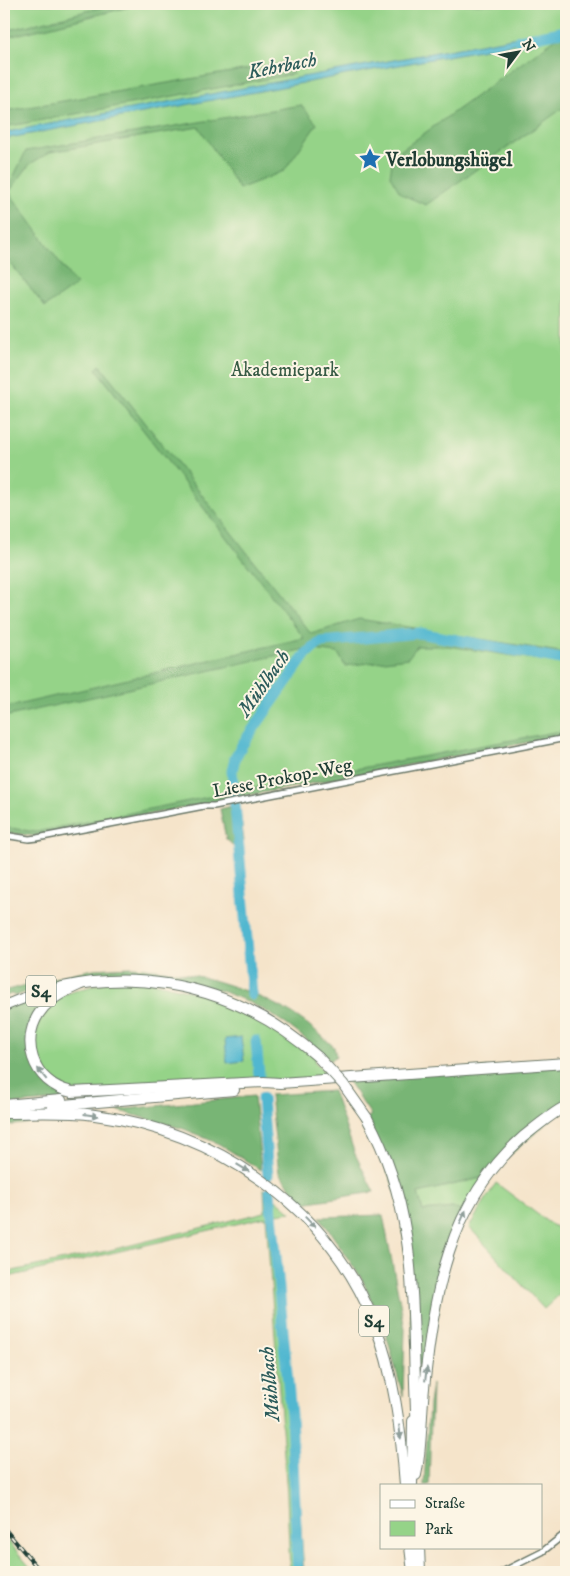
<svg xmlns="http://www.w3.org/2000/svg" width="570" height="1576" font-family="'IM FELL DW Pica',serif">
  <rect width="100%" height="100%" fill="#fcf5e5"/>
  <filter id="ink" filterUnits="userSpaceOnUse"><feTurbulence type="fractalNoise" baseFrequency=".02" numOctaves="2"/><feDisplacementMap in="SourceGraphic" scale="10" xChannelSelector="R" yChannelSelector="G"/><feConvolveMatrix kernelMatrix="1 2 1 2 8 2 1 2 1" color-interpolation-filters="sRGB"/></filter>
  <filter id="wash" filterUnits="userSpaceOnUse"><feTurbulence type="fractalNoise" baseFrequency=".0096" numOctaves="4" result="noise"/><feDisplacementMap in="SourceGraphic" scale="20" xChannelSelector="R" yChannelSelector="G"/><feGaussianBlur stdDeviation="1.12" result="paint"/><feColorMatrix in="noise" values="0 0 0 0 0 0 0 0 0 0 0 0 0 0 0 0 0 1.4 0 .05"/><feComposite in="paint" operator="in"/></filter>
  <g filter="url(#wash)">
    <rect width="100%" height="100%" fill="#f5e4ca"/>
    <g fill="#95d388" stroke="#5a885e">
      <polygon points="4,4 566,4 566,735 34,836 4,832"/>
      <polygon points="109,981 149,981 230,1001 318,1057 314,1061 331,1078 72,1092 37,1069 33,1027 58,996"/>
      <polygon points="485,1177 465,1212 453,1208 423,1211 418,1193"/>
      <polygon points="496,1183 549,1223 566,1233 566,1301 559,1295 544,1309 469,1227"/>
      <polygon points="264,1189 291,1212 276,1214 296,1456 304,1572 290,1572 287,1494 266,1217 4,1278 4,1274 13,1271 107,1251 265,1212"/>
      <polygon points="4,1536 34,1572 4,1572"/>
    </g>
    <g fill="#78b574" stroke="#4c7954">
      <polygon points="112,4 141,4 4,38 4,31 64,17"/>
      <polygon points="566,31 566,106 426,205 401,194 390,176 393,156"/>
      <polygon points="283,63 294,74 10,126 5,111"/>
      <polygon points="301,105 317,124 284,171 239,189 199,127 50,152 30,164 9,192 76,285 45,307 4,255 4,193 6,192 26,151"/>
      <polygon points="100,365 311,634 359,619 566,653 566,664 448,646 417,646 408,658 345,666 338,653 305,649 4,717 4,708 304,638 96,369"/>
      <polygon points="566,730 566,735 34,836 4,832 4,827 36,832 243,790"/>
      <polygon points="239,804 244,841 240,846 235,847 226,839 220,809"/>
      <path d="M 131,967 C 190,970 248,986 299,1018 C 311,1026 323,1037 334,1047 L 336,1056 L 331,1061 C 310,1042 287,1023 262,1009 C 188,969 93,964 16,996 L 11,994 L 4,997 L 4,991 L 7,990 L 74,973 L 94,969 Z"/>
      <polygon points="50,989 58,996 33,1027 37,1069 72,1092 60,1100 4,1105 4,1006"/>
      <polygon points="566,1063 566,1106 485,1177 418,1193 423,1211 453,1208 465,1212 449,1249 427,1366 415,1365 401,1206 367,1118 371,1115 345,1077"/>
      <polygon points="333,1091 355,1154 374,1192 303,1203 279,1173 270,1095"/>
      <polygon points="254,1096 261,1170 219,1144 184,1129 116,1110"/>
      <polygon points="35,1115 96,1119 96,1123 63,1120 4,1126 4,1118"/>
      <polygon points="383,1215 405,1329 403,1396 387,1337 363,1281 320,1217"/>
      <polygon points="432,1384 429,1485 424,1485 429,1404"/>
    </g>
    <g fill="#51b7d0" stroke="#387a82">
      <polygon points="539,33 528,41 4,139 4,133 17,130"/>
      <polygon points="241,1037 244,1061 227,1063 225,1039"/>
    </g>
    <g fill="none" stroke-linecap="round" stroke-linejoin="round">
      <g stroke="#51b7d0" stroke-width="11">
        <polyline points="519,40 566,31"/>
        <polyline points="252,995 232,771 235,758 242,745 306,654 321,642 419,633 566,660"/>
        <polyline points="256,1041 259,1075"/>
        <polyline points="262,1098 268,1175"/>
        <polyline points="270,1192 291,1415 298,1572"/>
      </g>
    </g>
  </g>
  <g filter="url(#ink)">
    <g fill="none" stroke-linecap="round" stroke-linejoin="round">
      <defs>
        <g id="street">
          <polyline points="4,835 29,839 37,838 204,806 214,806 566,738"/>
          <polyline points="502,1572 542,1552 566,1533"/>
        </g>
        <g id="highway">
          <path d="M 81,984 C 68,990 54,996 44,1007 C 17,1037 32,1084 72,1092 L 264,1082 L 280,1083 L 566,1063"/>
          <path d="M 4,1006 C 113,959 229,978 318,1057"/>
          <polyline points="4,1105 61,1100"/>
          <polyline points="52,1106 234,1090"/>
          <path d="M 4,1113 C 34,1113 64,1111 95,1115 C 215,1131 328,1206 374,1322 C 394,1373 401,1430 405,1485"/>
          <path d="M 367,1118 C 423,1219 410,1320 417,1429"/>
          <path d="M 416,1475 C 422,1446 421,1417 424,1388 C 434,1294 448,1203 523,1137 C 537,1126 551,1114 566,1106"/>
          <polyline points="412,1485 413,1421"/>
          <polyline points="410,1547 413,1572"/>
          <polyline points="419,1547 420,1572"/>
        </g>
      </defs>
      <use href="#street" stroke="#6a7768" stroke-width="8"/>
      <use href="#highway" stroke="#6a7768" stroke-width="12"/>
      <use href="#street" stroke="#fff" stroke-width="5"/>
      <use href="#highway" stroke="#fff" stroke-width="10"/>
      <defs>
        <polyline id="rail" points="4,1528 41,1572"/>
      </defs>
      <use href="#rail" stroke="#1f3d34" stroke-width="4"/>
      <use href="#rail" stroke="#fcf5e5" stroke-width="2" stroke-dasharray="5.5" stroke-linecap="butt"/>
      <defs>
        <polyline id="highway-bridge" points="318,1057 343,1084 367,1118"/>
      </defs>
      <use href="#highway-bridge" stroke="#6a7768" stroke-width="12" stroke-linecap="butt"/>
      <use href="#highway-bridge" stroke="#fff" stroke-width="10"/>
    </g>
    <defs><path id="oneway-solid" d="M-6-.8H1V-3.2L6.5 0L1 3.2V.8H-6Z" transform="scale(1.25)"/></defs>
    <g fill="#8f9e9a">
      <use href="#oneway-solid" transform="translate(42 1074) rotate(-128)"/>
      <use href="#oneway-solid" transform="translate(91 1115) rotate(7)"/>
      <use href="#oneway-solid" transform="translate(243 1168) rotate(31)"/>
      <use href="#oneway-solid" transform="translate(463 1217) rotate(-66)"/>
      <use href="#oneway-solid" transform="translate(310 1222) rotate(46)"/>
      <use href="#oneway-solid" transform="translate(426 1374) rotate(-83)"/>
      <use href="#oneway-solid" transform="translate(400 1432) rotate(83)"/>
    </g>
  </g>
  <defs>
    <symbol id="sight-bare" viewBox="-9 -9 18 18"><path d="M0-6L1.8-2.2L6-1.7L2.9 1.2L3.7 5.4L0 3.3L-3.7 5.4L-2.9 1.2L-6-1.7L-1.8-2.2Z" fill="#1f6fb2" stroke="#fcf5e5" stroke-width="2.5" paint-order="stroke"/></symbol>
  </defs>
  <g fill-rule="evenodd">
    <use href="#sight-bare" x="354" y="143" width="32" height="32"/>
  </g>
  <g text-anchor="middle" stroke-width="4" stroke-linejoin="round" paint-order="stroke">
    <g fill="#fcf5e5" stroke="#617469" stroke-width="1">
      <rect x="26" y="975.5" width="30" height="31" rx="4"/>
      <rect x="359" y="1305.5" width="30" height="31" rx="4"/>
    </g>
    <g font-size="18" font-weight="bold" fill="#1f3d34">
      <text x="41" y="997">S4</text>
      <text x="374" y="1327">S4</text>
    </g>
    <g font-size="19" font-weight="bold" fill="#1f3d34" stroke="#fcf5e5" text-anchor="start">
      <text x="386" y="166">Verlobungshügel</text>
    </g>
    <g font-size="19" fill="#375b45" stroke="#fcf5e5">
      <text x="285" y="376">Akademiepark</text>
    </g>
    <g font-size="19" fill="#1f3d34" stroke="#fcf5e5">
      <text transform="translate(282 777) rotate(-11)" y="7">Liese Prokop-Weg</text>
    </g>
    <g font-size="20" font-style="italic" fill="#2c5c5b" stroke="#fcf5e5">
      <text transform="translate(282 65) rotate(-11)" y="7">Kehrbach</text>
      <text transform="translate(263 683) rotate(-55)" y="7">Mühlbach</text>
      <text transform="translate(269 1384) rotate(-95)" y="7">Mühlbach</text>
    </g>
  </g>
  <rect width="570" height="1576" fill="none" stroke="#fcf5e5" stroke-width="20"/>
  <rect x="380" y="1484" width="162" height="65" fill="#fcf5e5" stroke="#a4ab9e"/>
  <rect x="390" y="1500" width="25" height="8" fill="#ffffff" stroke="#a4ab9e"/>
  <text x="425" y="1508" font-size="15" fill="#1f3d34">Straße</text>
  <rect x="390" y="1521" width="25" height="15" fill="#95d388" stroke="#a4ab9e"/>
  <text x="425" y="1534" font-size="15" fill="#1f3d34">Park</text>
  <g transform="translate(518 52) rotate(58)" stroke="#fcf5e5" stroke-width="4" paint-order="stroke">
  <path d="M0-4L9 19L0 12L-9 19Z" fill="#1f3d34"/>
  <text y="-8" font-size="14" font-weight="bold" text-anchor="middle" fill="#1f3d34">N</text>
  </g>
</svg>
